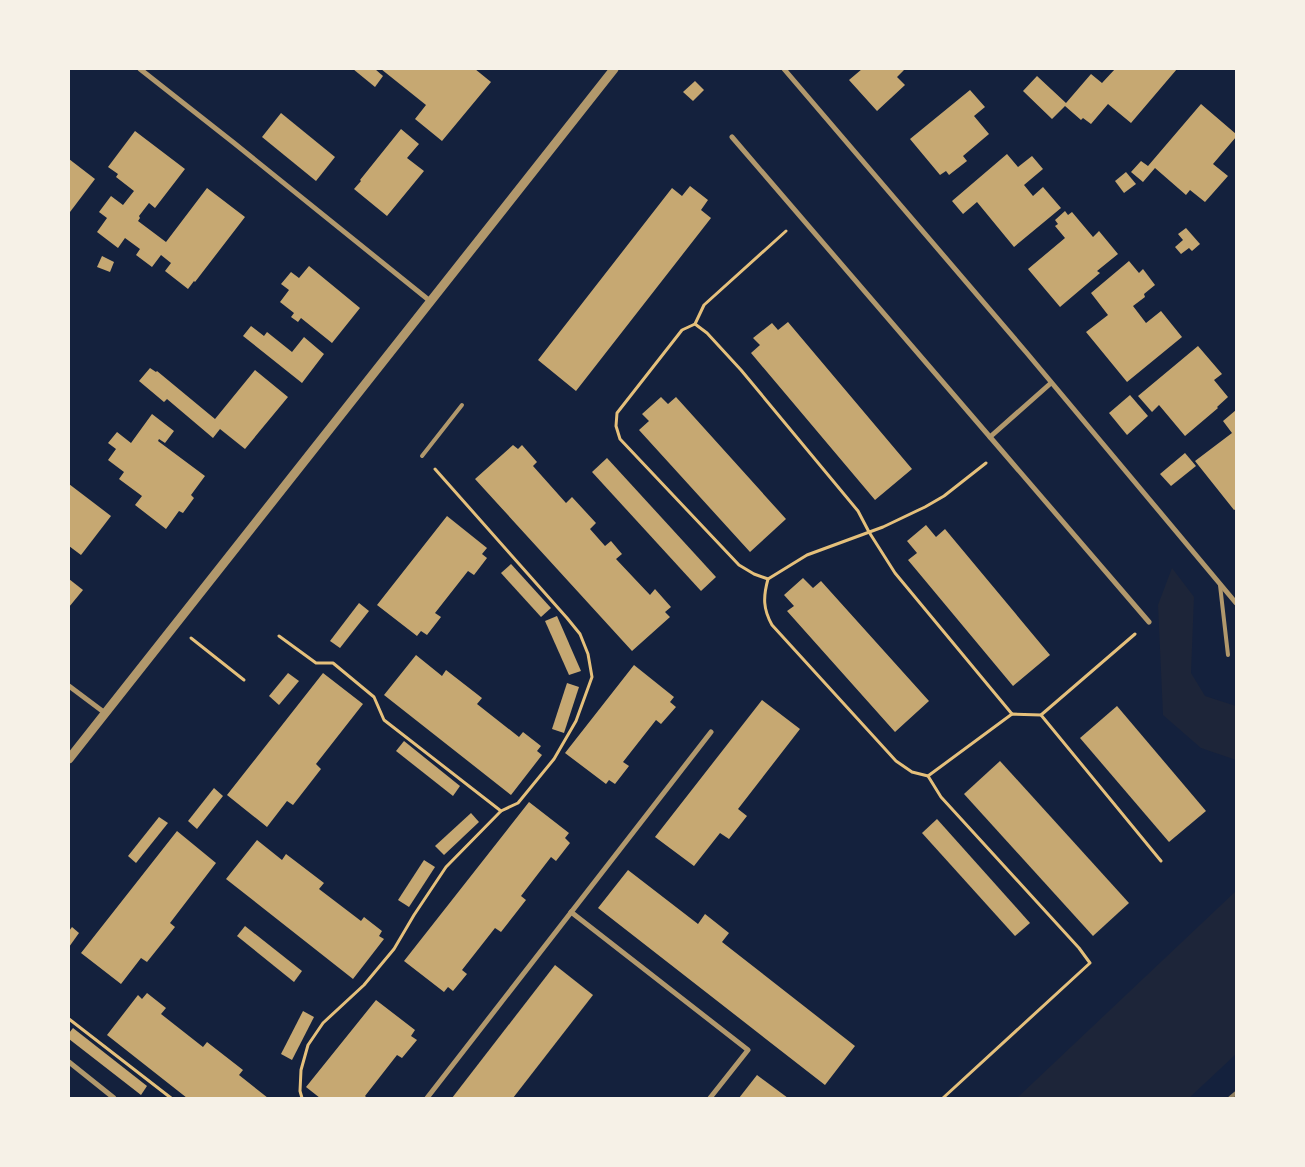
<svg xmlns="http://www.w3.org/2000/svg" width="1305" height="1167" font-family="'Asap Condensed',sans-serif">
  <rect width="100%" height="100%" fill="#14213d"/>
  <g fill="#1d2539">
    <polygon points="1172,568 1194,597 1191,673 1205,696 1236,706 1236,760 1201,748 1163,715 1158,605"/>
    <polygon points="1236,891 1236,1054 1189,1098 1017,1098"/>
  </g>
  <g fill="#c6a872">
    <polygon points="353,69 375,69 383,76 375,87"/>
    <polygon points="381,69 475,69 491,82 442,141 415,119 426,105"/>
    <polygon points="862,69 903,69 904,70 897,77 905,85 877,111 849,80"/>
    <polygon points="1115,69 1177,69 1131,123 1108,104 1091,124 1083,118 1081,120 1065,106 1052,119 1023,91 1037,76 1066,103 1091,74 1102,83"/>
    <polygon points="695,81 704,90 693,101 683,92"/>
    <polygon points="970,90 985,107 974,116 989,134 963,156 967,161 949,175 946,171 940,175 910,139"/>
    <polygon points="1201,104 1236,134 1236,137 1213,164 1228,176 1205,202 1190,190 1186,195 1155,168 1143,182 1131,172 1141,161 1148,166"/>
    <polygon points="281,113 335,157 316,181 262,137"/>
    <polygon points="401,129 419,144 407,158 424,171 387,216 354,189 361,181 360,180"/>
    <polygon points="135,131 185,169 155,208 149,203 139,216 140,218 138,221 166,242 207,188 245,217 195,282 194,281 188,289 165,271 171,263 161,255 152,267 136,255 140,249 125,238 118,248 97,232 107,218 99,212 111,196 123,205 134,191 116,177 118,174 108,167"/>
    <polygon points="1007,154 1018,167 1032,156 1043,169 1024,185 1033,196 1043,187 1061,208 1014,247 977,202 963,214 952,201"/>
    <polygon points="69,159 95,179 70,212 69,210"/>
    <polygon points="1126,172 1136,184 1124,193 1115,181"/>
    <polygon points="690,186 708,200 701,210 711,218 576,391 538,360 672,188 682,196"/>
    <polygon points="1065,211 1068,215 1072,212 1093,237 1099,231 1118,254 1097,271 1100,273 1060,307 1028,269 1065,238 1055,226 1058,224 1055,220"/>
    <polygon points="1186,228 1200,244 1192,251 1189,248 1181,254 1175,247 1183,240 1178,234"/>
    <polygon points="102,256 114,262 110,272 97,267"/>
    <polygon points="1129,261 1139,273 1143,269 1155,285 1144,294 1145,297 1133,306 1146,323 1161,311 1182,337 1127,382 1086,332 1108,315 1091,293"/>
    <polygon points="309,266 360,308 332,343 301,318 298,322 291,317 294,313 280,302 289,290 281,284 291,272 299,278"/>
    <polygon points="788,322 912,469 875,500 751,353 760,345 753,338 772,323 778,330"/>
    <polygon points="251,326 264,336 267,332 292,352 304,337 324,354 302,383 243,336"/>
    <polygon points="1198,346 1222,374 1214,380 1228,397 1217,407 1218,408 1185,436 1159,405 1152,412 1138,396"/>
    <polygon points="150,368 156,372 157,371 215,419 255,370 288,397 245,449 220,429 213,438 167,399 164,402 139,381"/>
    <polygon points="1130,395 1148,416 1127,435 1109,413"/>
    <polygon points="661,397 668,404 676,397 786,519 750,552 639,430 649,421 642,414"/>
    <polygon points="1236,410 1236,509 1234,510 1195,461 1232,433 1223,421"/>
    <polygon points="152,414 174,431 165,443 159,439 158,441 205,476 191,495 194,498 183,513 179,511 166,529 135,505 142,496 119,479 124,472 108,460 116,449 108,443 117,432 131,443"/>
    <polygon points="513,445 518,449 522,445 537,462 533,466 566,503 572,497 596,523 590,529 605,546 611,541 622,554 616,559 650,595 655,589 671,607 665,612 670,617 632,651 475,479"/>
    <polygon points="1185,453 1196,466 1171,486 1160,474"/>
    <polygon points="607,458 716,577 701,591 592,472"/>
    <polygon points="69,484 111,516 81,555 69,546"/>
    <polygon points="447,516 487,548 482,554 487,558 474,575 468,571 435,613 441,617 427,635 421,631 417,636 377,605"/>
    <polygon points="926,525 936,537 945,529 1050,655 1013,686 908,560 917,553 907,541"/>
    <polygon points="511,564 551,608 541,617 501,573"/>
    <polygon points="803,578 813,588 821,581 929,701 895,732 787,611 794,606 784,595"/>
    <polygon points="69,579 83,590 69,607"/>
    <polygon points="359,603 369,611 340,648 330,641"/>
    <polygon points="557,616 581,671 569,675 545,621"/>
    <polygon points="416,655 442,676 446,670 482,698 477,704 519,737 523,732 541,746 537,751 542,755 511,795 384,695"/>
    <polygon points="634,665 674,697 670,702 676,707 661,724 656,720 623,762 629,766 615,784 609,780 606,784 565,753"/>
    <polygon points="288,673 299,681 279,705 269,696"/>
    <polygon points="323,673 363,704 316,764 321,769 293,805 287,801 267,827 227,795"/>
    <polygon points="567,683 579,687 564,733 552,729"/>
    <polygon points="762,700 800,729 738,809 747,816 729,839 720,833 694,866 655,837"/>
    <polygon points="1117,706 1206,811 1169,842 1080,738"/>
    <polygon points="404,741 460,786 453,796 396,751"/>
    <polygon points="1000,761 1129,903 1093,936 964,794"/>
    <polygon points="214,788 223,796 197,829 188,821"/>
    <polygon points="529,802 569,833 565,838 570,843 556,861 551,857 521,896 526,900 501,932 495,928 462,970 467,974 453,991 448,987 444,992 404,961"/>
    <polygon points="471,813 479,822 444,855 435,846"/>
    <polygon points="159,817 168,823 136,863 128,856"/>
    <polygon points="937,819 1030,923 1015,936 922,833"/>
    <polygon points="177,831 216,863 170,923 175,927 147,962 141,958 121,984 81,953"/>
    <polygon points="257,840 282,860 286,854 324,883 319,889 361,921 364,917 382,931 379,936 384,939 353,979 226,879"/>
    <polygon points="424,860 435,867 409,907 398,900"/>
    <polygon points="628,870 698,924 705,914 729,933 722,942 855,1046 825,1085 598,908"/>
    <polygon points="245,926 302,971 294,982 237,936"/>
    <polygon points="72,927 79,933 69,947 69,931"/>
    <polygon points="555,965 593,995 513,1098 452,1098"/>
    <polygon points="147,993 166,1008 161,1014 203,1047 207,1042 243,1070 239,1075 268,1098 187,1098 107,1035 138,995 142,999"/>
    <polygon points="376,1000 415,1030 411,1036 417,1040 402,1058 397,1055 365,1096 367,1098 320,1098 306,1087"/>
    <polygon points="303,1011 314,1017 292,1060 281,1054"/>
    <polygon points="73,1028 147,1086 141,1095 69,1039 69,1033"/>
    <polygon points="757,1075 788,1098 739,1098"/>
  </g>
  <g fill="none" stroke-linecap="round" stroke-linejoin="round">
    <g stroke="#e5c07b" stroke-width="3">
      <polyline points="695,324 707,333 741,370 858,511 869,532 895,573 1012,714"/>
      <polyline points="435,469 567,618 580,634 588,654 592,677 576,721 554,759 518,803 501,811"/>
      <polyline points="768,579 754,574 739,565 620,439 616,426 617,413 682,330 695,324 704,305 786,231"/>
      <polyline points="279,636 316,663 333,663 374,697 384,720 501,811 446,867 414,915 394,949 364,985 323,1023 308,1045 301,1070 300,1091 302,1098"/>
      <polyline points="191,638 244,680"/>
      <polyline points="1041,715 1161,861"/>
      <polyline points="928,776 1012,714 1041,715 1135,634"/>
      <polyline points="69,1019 171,1098"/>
      <path d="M 943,1098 L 1090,963 L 1079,948 L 941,797 L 928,776 L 912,772 L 896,761 L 772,625 C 763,609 763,597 768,579 L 807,555 L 883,527 L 925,507 L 944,496 L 986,463"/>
    </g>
    <g stroke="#b1986c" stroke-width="4">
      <polyline points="422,456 462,405"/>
      <polyline points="1220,585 1228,655"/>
    </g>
    <g stroke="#b1986c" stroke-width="5">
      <polyline points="140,69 234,143 430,301"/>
      <polyline points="784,69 1026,352 1236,603"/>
      <polyline points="732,137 990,437 1051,383"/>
      <polyline points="990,437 1149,622"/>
      <polyline points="69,686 105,713"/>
      <polyline points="571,912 748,1050 710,1098"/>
      <polyline points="69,1062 114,1098"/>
      <polyline points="427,1098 711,732"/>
    </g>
    <polyline stroke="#b1986c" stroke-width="9" points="69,759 614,69"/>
    <polyline stroke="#918062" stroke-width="4" points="1230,1098 1236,1093"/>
  </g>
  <rect width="1305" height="1167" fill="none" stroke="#f6f1e7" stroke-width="140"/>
</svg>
